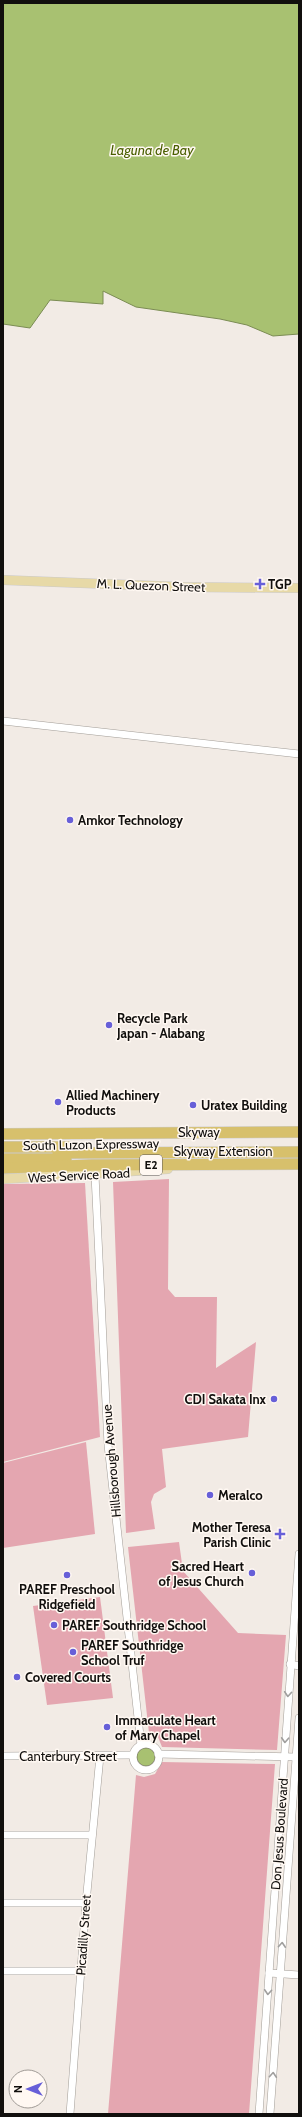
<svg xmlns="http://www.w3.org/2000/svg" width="302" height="2117" font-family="Cabin,sans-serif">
  <rect width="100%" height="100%" fill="#f2ebe5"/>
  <g fill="#e4a6b0">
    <polygon points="169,1179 168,1289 175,1297 217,1297 216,1368 256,1342 248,1437 162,1449 166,1487 154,1494 151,1502 155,1529 126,1533 113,1182"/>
    <polygon points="85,1183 100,1437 3,1462 3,1184"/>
    <polygon points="86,1442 95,1534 3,1548 3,1463"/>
    <polygon points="179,1542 183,1571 238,1633 286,1635 277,1750 162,1747 158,1737 149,1733 128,1547"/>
    <polygon points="100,1597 113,1698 47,1705 33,1606"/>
    <polygon points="162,1762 275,1764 249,2114 108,2114 136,1775 144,1777 155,1774"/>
  </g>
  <g fill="#a8c171" stroke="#7b8c53">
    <polygon points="3,3 299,3 299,334 273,336 247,325 220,319 136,307 103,291 103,304 50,300 30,328 3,324"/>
    <circle cx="146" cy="1757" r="9"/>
  </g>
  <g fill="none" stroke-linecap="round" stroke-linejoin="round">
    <defs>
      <g id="minor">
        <polyline points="3,721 299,754"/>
        <polyline points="95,1175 108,1445 141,1745"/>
        <polyline points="290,1664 299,1666"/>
        <circle cx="146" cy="1757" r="13"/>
        <polyline points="158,1754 296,1757"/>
        <polyline points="3,1756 133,1755"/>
        <polyline points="3,1835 92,1835"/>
        <polyline points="3,1903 86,1903"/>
        <polyline points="3,1971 81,1971"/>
        <polyline points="269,1973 299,1975"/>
        <polyline points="70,2114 86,1903 100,1756"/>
        <polyline points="259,2114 299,1554"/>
        <polyline points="270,2114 299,1718"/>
      </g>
      <g id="major">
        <polyline points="3,580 184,587 299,588"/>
        <polyline points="3,1179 168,1169"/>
      </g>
      <g id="highway">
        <polyline points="3,1134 299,1132"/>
        <polyline points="3,1147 68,1147"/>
        <polyline points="58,1153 299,1152"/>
        <polyline points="3,1159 66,1159"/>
        <polyline points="3,1168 92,1165 299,1164"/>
      </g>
    </defs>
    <use href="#minor" stroke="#a29d97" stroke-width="8"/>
    <use href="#major" stroke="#cbcaca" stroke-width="10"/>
    <use href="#highway" stroke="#cbcaca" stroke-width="12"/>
    <use href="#minor" stroke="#fff" stroke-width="7"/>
    <use href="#major" stroke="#e7d9a7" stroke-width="9"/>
    <use href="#highway" stroke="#d7c06c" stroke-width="11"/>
  </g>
  <defs><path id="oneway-chevron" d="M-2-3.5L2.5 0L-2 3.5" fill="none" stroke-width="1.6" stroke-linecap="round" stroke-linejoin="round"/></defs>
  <g stroke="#a09f9e">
    <use href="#oneway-chevron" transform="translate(288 1694) rotate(94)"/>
    <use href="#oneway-chevron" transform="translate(285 1740) rotate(93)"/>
    <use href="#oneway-chevron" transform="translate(282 1945) rotate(-86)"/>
    <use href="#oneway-chevron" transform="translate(268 1992) rotate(94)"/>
    <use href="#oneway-chevron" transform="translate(273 2075) rotate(-86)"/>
  </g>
  <g fill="#675fd8" stroke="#fff8f2" stroke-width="1.5">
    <path d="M258 578h4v4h4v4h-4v4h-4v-4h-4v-4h4z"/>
    <circle cx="70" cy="820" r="4"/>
    <circle cx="109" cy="1025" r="4"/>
    <circle cx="58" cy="1102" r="4"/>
    <circle cx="193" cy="1105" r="4"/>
    <circle cx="274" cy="1399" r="4"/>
    <circle cx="210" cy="1495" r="4"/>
    <path d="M278 1528h4v4h4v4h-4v4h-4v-4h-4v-4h4z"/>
    <circle cx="252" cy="1573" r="4"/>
    <circle cx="67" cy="1575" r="4"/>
    <circle cx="54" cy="1625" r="4"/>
    <circle cx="73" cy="1652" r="4"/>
    <circle cx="17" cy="1677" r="4"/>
    <circle cx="107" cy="1727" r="4"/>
  </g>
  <g text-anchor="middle" stroke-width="3" stroke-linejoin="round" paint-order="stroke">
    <rect fill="#fff8f2" stroke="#585552" stroke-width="1" x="140" y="1155" width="22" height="20" rx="3"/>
    <g font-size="12" font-weight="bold" fill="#110f0d">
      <text x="151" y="1169">E2</text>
    </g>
    <g font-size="13" font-weight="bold" fill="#110f0d" stroke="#fff8f2" text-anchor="start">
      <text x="268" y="589">TGP</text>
      <text x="78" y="825">Amkor Technology</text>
      <text x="117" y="1023">Recycle Park<tspan x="117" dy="15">Japan - Alabang</tspan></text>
      <text x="66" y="1100">Allied Machinery<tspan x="66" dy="15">Products</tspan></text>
      <text x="201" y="1110">Uratex Building</text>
      <text x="266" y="1404" text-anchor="end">CDI Sakata Inx</text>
      <text x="218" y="1500">Meralco</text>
      <text x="271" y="1532" text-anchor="end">Mother Teresa<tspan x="271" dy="15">Parish Clinic</tspan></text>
      <text x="244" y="1571" text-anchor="end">Sacred Heart<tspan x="244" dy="15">of Jesus Church</tspan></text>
      <text x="67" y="1594" text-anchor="middle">PAREF Preschool<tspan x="67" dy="15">Ridgefield</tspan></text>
      <text x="62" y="1630">PAREF Southridge School</text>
      <text x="81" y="1650">PAREF Southridge<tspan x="81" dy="15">School Truf</tspan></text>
      <text x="25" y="1682">Covered Courts</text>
      <text x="115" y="1725">Immaculate Heart<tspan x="115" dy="15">of Mary Chapel</tspan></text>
    </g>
    <g font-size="13" fill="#110f0d" stroke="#fff8f2">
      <text transform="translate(151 585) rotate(2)" y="5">M. L. Quezon Street</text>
      <text x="199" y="1137">Skyway</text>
      <text transform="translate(91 1144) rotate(-1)" y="5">South Luzon Expressway</text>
      <text x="223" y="1156">Skyway Extension</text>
      <text transform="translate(79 1175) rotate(-3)" y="5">West Service Road</text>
      <text transform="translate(111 1461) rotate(-95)" y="5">Hillsborough Avenue</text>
      <text x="68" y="1761">Canterbury Street</text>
      <text transform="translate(279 1834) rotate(-86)" y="5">Don Jesus Boulevard</text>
      <text transform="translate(83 1935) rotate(-86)" y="5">Picadilly Street</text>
    </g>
    <g font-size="14" font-style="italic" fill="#4a5f00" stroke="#fff8f2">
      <text x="152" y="155">Laguna de Bay</text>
    </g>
  </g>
  <rect width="302" height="2117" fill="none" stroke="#110f0d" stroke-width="8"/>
  <g transform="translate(28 2089) rotate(270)"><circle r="19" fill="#fff8f2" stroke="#a09b96"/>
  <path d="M0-3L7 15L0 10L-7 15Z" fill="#675fd8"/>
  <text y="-6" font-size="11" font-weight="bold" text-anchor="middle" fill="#110f0d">N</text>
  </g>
</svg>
